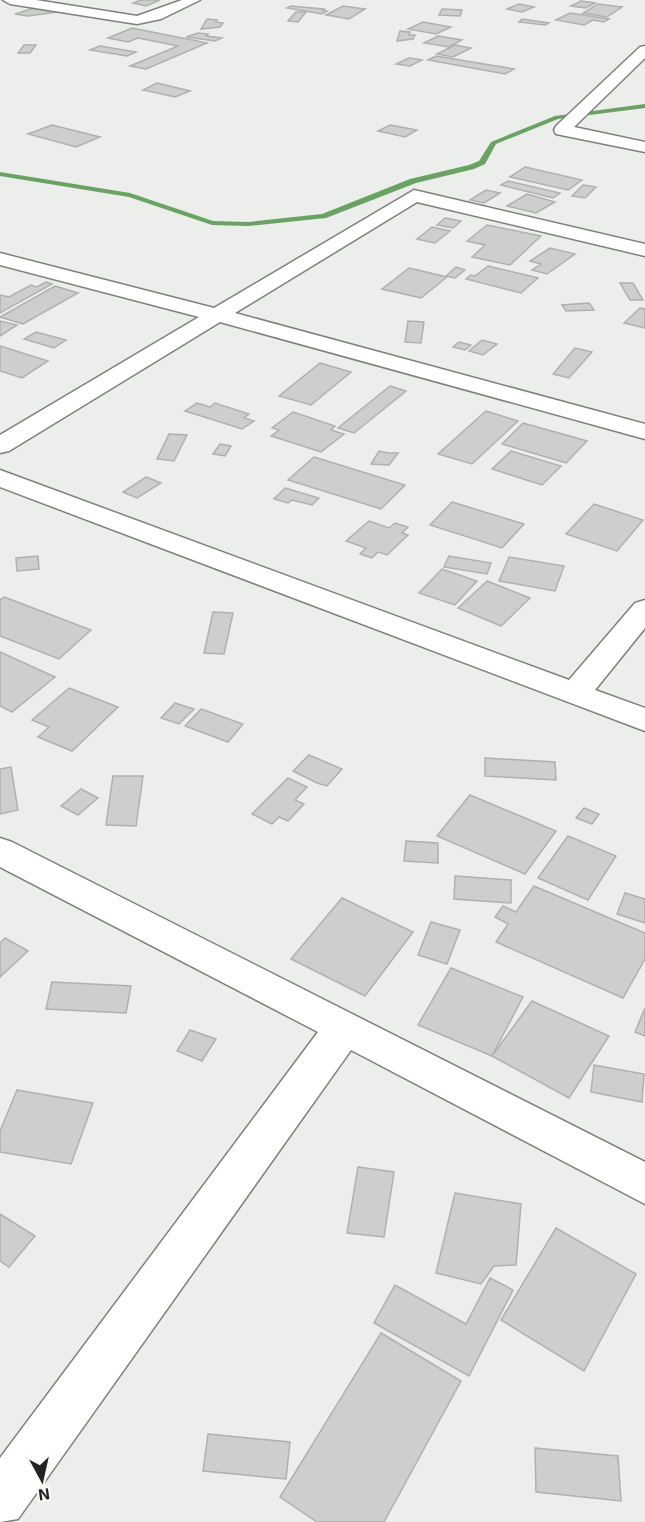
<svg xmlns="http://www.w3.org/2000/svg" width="645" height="1522" font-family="'Exo 2',sans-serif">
  <rect width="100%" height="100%" fill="#ebeeea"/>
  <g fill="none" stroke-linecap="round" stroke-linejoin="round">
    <polygon fill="#6aa264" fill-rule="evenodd" points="645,104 645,108 558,119 496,144 485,164 474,169 416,183 326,218 248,226 212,225 129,197 0,176 0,172 130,193 213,221 248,222 322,214 410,179 469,165 479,161 491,142 555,116"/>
  </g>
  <g fill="#cccfcc" stroke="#aeb1ad" stroke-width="1.5">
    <polygon points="141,0 160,0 146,6 133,3"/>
    <polygon points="581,1 595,3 586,8 571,6"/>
    <polygon points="519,4 534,7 522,12 507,9"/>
    <polygon points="598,4 622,7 607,17 583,13"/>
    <polygon points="291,6 324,9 322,10 327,11 322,14 287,8"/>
    <polygon points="343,6 365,9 349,19 326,15"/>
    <polygon points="34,8 57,12 28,16 15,14"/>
    <polygon points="442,9 462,10 460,16 439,15"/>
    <polygon points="296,12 306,12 298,22 288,21"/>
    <polygon points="570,13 609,19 604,22 593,20 584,25 556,20"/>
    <polygon points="207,19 217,20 216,22 223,23 220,27 201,29"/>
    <polygon points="522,19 549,23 545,25 519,22"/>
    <polygon points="423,22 451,27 436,34 408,29"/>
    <polygon points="132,28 207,43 146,69 130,66 178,46 138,38 128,42 108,38"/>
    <polygon points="400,31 410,32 409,35 415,35 413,39 397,41"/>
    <polygon points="198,33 208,34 206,36 222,38 215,41 186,37"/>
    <polygon points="438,36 462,40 449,47 424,43"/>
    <polygon points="24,45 36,45 30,53 18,53"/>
    <polygon points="455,45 471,48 453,57 437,54"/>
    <polygon points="100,46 136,52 127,56 90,50"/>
    <polygon points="436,56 514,69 505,74 428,60"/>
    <polygon points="409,58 422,60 410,66 396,64"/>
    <polygon points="157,83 190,91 175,97 143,90"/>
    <polygon points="52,125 100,137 76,147 28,134"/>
    <polygon points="390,125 417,130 405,137 378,131"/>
    <polygon points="525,167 582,180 568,190 510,177"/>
    <polygon points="508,181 560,193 553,198 501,185"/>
    <polygon points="583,185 596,187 585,198 572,196"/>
    <polygon points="486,190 500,193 484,203 470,200"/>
    <polygon points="527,194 555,202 536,213 507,206"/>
    <polygon points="445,218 461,221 453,228 437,225"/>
    <polygon points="487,225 541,236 510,265 472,257 485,245 467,241"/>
    <polygon points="432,227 450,231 435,243 417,239"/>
    <polygon points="550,248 575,254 547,274 532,270 541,264 530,261"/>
    <polygon points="488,266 538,278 521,293 466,279 471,275 475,276"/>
    <polygon points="456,267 465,270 455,278 446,276"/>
    <polygon points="409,268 447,277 421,298 382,289"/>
    <polygon points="46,282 52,284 0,313 0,295 9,297 31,285 37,287"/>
    <polygon points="620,283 633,283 643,300 630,300"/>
    <polygon points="55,286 78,293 23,324 0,317"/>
    <polygon points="589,303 594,310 566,311 562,305"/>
    <polygon points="640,308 645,309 645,328 624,323"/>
    <polygon points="0,321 17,325 0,336"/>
    <polygon points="408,321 424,322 421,343 405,342"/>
    <polygon points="36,332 66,340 54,348 24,339"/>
    <polygon points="482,340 497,344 483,355 469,351"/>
    <polygon points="459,342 471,345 465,350 453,347"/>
    <polygon points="0,346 48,361 22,378 0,371"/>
    <polygon points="575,348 592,352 569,378 553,374"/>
    <polygon points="320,363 351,372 311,405 279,396"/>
    <polygon points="390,386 406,391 354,433 338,428"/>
    <polygon points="197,403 210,407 215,403 249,414 244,418 254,421 242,429 185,411"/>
    <polygon points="486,411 518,421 472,464 438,454"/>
    <polygon points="293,412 335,426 331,430 344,434 321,452 271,436 279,430 272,428"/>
    <polygon points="523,423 587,441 566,463 502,444"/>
    <polygon points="169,434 187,435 174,461 157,459"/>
    <polygon points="220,444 231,446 225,456 213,454"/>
    <polygon points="379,451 388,453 398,453 389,465 371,464"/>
    <polygon points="511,451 561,466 542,485 492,469"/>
    <polygon points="314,457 405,485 381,509 288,480"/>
    <polygon points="146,477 161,483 137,498 123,492"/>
    <polygon points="285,488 319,498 312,505 292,500 288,503 274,499"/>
    <polygon points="452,502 524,524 502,548 430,525"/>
    <polygon points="594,504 643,520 617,551 566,534"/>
    <polygon points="369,521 389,528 395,523 408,527 402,533 408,535 387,555 378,552 372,558 360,554 366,548 346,541"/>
    <polygon points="38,556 39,569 17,571 16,558"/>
    <polygon points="449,556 491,563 487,574 444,567"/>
    <polygon points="509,557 564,566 555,591 499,581"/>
    <polygon points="442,569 477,581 455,605 419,593"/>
    <polygon points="487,581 530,598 501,626 458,608"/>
    <polygon points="4,597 91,630 59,659 0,636 0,600"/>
    <polygon points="213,612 233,613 224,654 204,653"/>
    <polygon points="0,652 55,677 12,712 0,706"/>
    <polygon points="69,688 118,707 72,751 38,737 49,727 32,720"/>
    <polygon points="175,703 194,709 179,724 161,718"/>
    <polygon points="201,709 243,724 228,742 185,726"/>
    <polygon points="309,755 342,769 327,786 317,783 293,771"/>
    <polygon points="485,758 555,762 556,780 485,776"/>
    <polygon points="11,767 18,810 0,814 0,769"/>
    <polygon points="113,776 143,776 136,826 106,825"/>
    <polygon points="288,778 307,787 295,800 304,804 288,821 279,817 272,824 252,814"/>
    <polygon points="81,789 98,798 78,815 61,806"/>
    <polygon points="470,795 556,831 525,874 437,836"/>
    <polygon points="584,808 599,814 592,824 576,818"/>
    <polygon points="568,836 616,856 588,900 538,878"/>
    <polygon points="406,841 438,843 438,863 404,861"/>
    <polygon points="455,876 511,880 511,903 454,899"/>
    <polygon points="534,886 645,933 645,959 623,998 496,942 508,924 495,917 503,906 516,912"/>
    <polygon points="625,893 645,899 645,923 617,914"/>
    <polygon points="342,898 413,932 365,996 291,959"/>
    <polygon points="431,922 460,930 447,964 418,955"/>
    <polygon points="5,938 28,951 0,977 0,943"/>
    <polygon points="451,968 523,997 492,1056 418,1025"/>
    <polygon points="52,982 131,986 126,1013 46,1009"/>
    <polygon points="532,1001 609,1036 569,1098 492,1056"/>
    <polygon points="645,1008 645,1036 635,1032"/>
    <polygon points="190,1030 216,1039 202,1061 177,1051"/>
    <polygon points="594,1065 644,1074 642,1102 591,1092"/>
    <polygon points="17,1090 93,1103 71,1164 0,1152 0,1131"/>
    <polygon points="358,1167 394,1172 384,1237 347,1233"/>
    <polygon points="455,1193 521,1204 516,1265 494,1266 481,1284 436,1273"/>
    <polygon points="0,1214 35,1236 9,1267 0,1261"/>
    <polygon points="556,1228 636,1274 584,1371 501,1320"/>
    <polygon points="490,1278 513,1290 469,1376 374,1323 395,1285 466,1324"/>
    <polygon points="381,1333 461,1381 384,1522 317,1522 280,1497"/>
    <polygon points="208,1434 290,1442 286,1479 203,1471"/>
    <polygon points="535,1448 618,1456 621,1501 536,1492"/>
  </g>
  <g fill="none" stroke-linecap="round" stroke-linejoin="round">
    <defs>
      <g id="minor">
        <polygon points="3,0 36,0 137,16 182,0 200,0 161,19 137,24 10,4"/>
        <polygon points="645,46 645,58 574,127 645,142 645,152 556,134 554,130 556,126 640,47"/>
        <polygon points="414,190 645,244 645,256 417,202 235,313 645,424 645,439 220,322 9,451 0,453 0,435 199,317 0,265 0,253 214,308"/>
        <polygon points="0,470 569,680 635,603 645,600 645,628 595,690 645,708 645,731 0,487"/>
        <polygon points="0,838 12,842 645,1162 645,1204 351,1050 18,1519 0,1522 0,1458 318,1032 0,867"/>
      </g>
    </defs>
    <use href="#minor" stroke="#7e807d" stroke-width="3"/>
    <use href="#minor" fill="#fff" fill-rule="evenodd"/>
  </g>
  <g transform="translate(42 1480) rotate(172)" stroke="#f8fbf8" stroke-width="4.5" paint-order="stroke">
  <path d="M0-4.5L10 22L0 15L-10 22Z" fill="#222322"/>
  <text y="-9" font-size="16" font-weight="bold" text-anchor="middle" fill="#222322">N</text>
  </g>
</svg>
